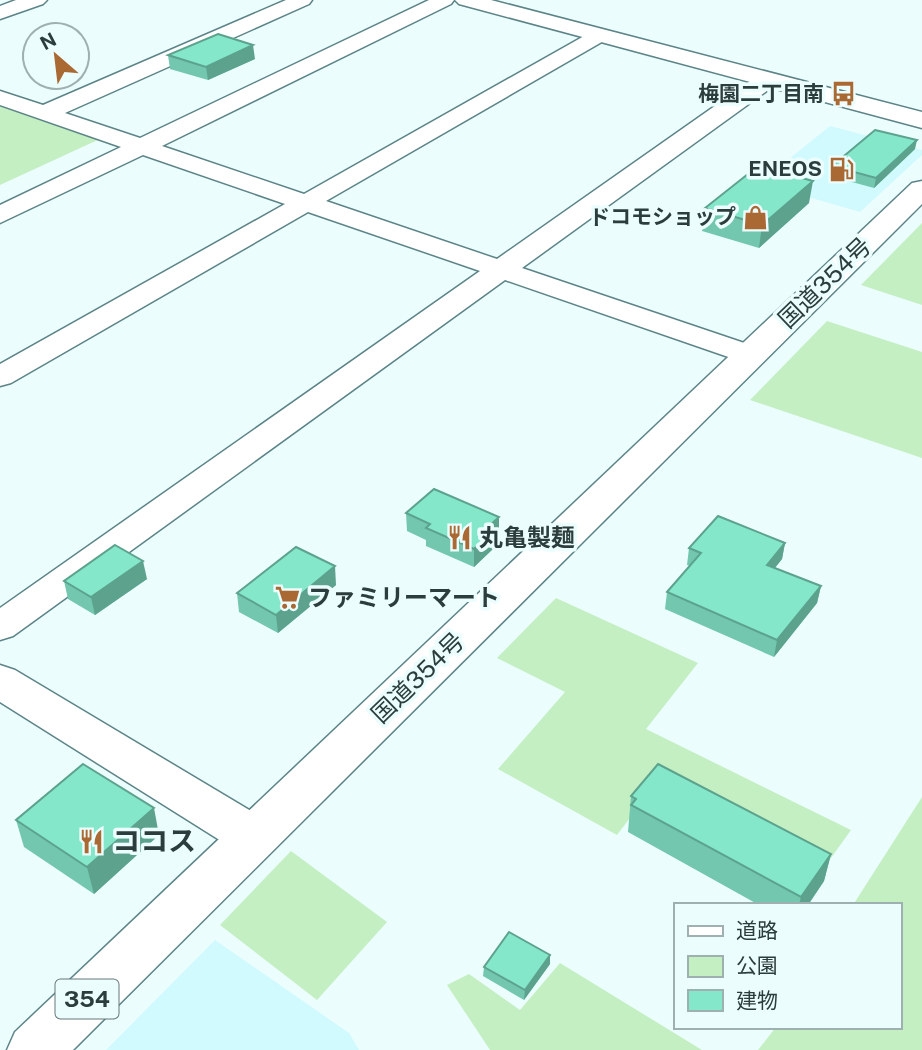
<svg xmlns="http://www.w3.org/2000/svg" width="922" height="1050" font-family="'Public Sans','Noto Sans JP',sans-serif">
  <rect width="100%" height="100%" fill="#ecfdfe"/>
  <g fill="#d0fafd">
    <polygon points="830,126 922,150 922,155 860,212 759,183"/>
    <polygon points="215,940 349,1033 359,1050 106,1050"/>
  </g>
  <g fill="#c4efc2">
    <polygon points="0,103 102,138 0,185"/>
    <polygon points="922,223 922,305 861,285"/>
    <polygon points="827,321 922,352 922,458 750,400"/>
    <polygon points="556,598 698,663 646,729 851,830 821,872 654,786 617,835 498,769 565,692 497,658"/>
    <polygon points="922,797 922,1050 758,1050 776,1027 899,1027 899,905 853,905"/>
    <polygon points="291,851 387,922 317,1000 220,925"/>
    <polygon points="560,963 702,1050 490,1050 447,985 469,974 520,1010"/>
  </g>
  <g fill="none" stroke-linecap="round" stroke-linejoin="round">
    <defs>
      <polygon id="minor" points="286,0 312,0 309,4 65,113 140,138 429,0 454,0 451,4 162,146 304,194 593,31 607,31 610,35 607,39 326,201 497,259 759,75 775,75 778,80 775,85 522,268 762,349 766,355 762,361 751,364 740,361 505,280 13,636 0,640 0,608 480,271 308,212 11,383 0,386 0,364 285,204 143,155 0,223 0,205 121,147 0,105 0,91 43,105"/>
      <g id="tertiary">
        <polygon points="16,0 47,0 43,4 0,19 0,6"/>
        <polygon points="455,0 491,0 922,112 922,128 459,4"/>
        <polygon points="0,665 15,670 271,823 278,837 271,851 254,857 237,851 0,702"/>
      </g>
      <polygon id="trunk" points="922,181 922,204 73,1050 7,1050 15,1032 912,183"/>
    </defs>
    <use href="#minor" stroke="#5c8487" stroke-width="3"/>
    <use href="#tertiary" stroke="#5c8487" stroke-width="3"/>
    <use href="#trunk" stroke="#5c8487" stroke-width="3"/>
    <use href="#minor" fill="#fff" fill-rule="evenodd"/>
    <use href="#tertiary" fill="#fff" fill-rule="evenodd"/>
    <use href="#trunk" fill="#fff" fill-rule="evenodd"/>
  </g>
  <g fill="#72c7ae">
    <polygon points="168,55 255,59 208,80 170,69"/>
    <polygon points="915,149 874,188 830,176 832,166"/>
    <polygon points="809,203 759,248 702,231 705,208"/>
    <polygon points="406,513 499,517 499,535 494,539 494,548 474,567 426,546 426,540 407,531"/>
    <polygon points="785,543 782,559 775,568 821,586 817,603 774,657 665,609 667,592 690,566 687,565 689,548"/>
    <polygon points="147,579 95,615 68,599 64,581"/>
    <polygon points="336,585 278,633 239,612 237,593"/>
    <polygon points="631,796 831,854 824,881 808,905 759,905 628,832"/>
    <polygon points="16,820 159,835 94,894 24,847"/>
    <polygon points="550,964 524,1000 483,976 484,967"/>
  </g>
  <g fill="#5ca28d">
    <polygon points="253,45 255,59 208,80 206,67"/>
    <polygon points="917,140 915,149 874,188 876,178"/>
    <polygon points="813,181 809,203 759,248 762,225"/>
    <polygon points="499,517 499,535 494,539 494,548 474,567 474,549 488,527"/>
    <polygon points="785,543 782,559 764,581 767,565"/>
    <polygon points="143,561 147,579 95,615 91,597"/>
    <polygon points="335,566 336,585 278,633 276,615"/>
    <polygon points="821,586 817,603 774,657 777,640"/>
    <polygon points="154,808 159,835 94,894 87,867"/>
    <polygon points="831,854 824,881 808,905 799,905 801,897"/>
    <polygon points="550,955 550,964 524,1000 525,990"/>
  </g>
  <g fill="#84e7ca" stroke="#5ca28d" stroke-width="2">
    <polygon points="218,34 253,45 206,67 168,55"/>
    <polygon points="875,130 917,140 876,178 832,166"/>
    <polygon points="758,166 813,181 762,225 705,208"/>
    <polygon points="434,489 499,517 488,527 494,530 474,549 426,528 430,524 406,513"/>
    <polygon points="718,516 785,543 767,565 821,586 777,640 667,592 701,553 689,548"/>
    <polygon points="115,545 143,561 91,597 64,581"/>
    <polygon points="296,547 335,566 276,615 237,593"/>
    <polygon points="83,764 154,808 87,867 16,820"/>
    <polygon points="658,764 831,854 801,897 631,805 636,799 631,796"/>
    <polygon points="509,932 550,955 525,990 484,967"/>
  </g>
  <defs>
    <symbol id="bus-bare" viewBox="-9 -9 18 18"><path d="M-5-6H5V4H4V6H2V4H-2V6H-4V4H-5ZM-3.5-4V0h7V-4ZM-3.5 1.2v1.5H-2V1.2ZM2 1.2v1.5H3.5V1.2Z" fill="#aa6833" stroke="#ecfdfe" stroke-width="2.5" paint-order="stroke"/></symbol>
    <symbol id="fuel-bare" viewBox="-9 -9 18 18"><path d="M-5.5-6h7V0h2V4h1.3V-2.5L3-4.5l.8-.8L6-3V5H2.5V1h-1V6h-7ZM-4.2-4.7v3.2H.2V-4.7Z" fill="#aa6833" stroke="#ecfdfe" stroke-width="2.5" paint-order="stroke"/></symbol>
    <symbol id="shop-bare" viewBox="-9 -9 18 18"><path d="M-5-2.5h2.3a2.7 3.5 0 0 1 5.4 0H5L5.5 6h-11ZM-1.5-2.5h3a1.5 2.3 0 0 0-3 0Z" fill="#aa6833" stroke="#ecfdfe" stroke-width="2.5" paint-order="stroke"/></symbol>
    <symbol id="restaurant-bare" viewBox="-9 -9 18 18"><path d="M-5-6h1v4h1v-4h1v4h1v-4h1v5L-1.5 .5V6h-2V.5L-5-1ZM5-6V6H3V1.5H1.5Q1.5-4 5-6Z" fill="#aa6833" stroke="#ecfdfe" stroke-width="2.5" paint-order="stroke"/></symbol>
    <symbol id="supermarket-bare" viewBox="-9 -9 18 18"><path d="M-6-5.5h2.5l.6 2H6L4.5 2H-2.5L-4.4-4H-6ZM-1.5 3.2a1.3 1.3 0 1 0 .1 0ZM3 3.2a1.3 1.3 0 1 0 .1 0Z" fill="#aa6833" stroke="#ecfdfe" stroke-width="2.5" paint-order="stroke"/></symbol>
  </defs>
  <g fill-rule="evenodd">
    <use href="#bus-bare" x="826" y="76" width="35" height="35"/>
    <use href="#fuel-bare" x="824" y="152" width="35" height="35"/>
    <use href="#shop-bare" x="738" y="200" width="35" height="35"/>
    <use href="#restaurant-bare" x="442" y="520" width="35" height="35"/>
    <use href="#supermarket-bare" x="270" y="580" width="35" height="35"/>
    <use href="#restaurant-bare" x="74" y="824" width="35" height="35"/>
  </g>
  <g text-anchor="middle" stroke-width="7" stroke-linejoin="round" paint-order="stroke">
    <g font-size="21" font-weight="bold" fill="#2c3d3e" stroke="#ecfdfe" text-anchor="end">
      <text x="824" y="101">梅園二丁目南</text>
      <text x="822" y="176">ENEOS</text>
      <text x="736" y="224">ドコモショップ</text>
    </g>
    <rect fill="#ecfdfe" stroke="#667778" stroke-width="2" x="55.5" y="979.5" width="63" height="39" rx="5"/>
    <g font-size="23" font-weight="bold" fill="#2c3d3e">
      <text x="87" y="1007">354</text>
    </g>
    <g font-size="24" fill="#2c3d3e" stroke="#ecfdfe">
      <text transform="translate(825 283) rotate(-44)" y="8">国道354号</text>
      <text transform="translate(418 678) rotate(-44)" y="8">国道354号</text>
    </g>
    <g font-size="24" font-weight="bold" fill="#2c3d3e" stroke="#ecfdfe" text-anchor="start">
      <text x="479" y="546">丸亀製麺</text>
      <text x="308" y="606">ファミリーマート</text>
    </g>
    <g font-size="28" font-weight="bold" fill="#2c3d3e" stroke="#ecfdfe" text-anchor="start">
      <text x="112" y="851">ココス</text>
    </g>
  </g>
  <rect x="674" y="903" width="228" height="126" fill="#ecfdfe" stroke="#9fb0b1" stroke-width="2"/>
  <rect x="688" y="926" width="35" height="10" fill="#ffffff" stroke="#9fb0b1" stroke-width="2"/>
  <text x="736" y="938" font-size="21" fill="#2c3d3e">道路</text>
  <rect x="688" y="956" width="35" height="21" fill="#c4efc2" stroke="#9fb0b1" stroke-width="2"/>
  <text x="736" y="973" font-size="21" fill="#2c3d3e">公園</text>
  <rect x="688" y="990" width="35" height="21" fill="#84e7ca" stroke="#9fb0b1" stroke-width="2"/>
  <text x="736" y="1008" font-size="21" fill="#2c3d3e">建物</text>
  <g transform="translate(56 56) rotate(332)"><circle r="33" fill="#ecfdfe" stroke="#9fb0b1" stroke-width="2"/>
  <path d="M0-5L12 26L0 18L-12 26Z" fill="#aa6833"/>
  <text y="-10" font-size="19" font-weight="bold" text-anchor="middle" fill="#2c3d3e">N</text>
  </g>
</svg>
